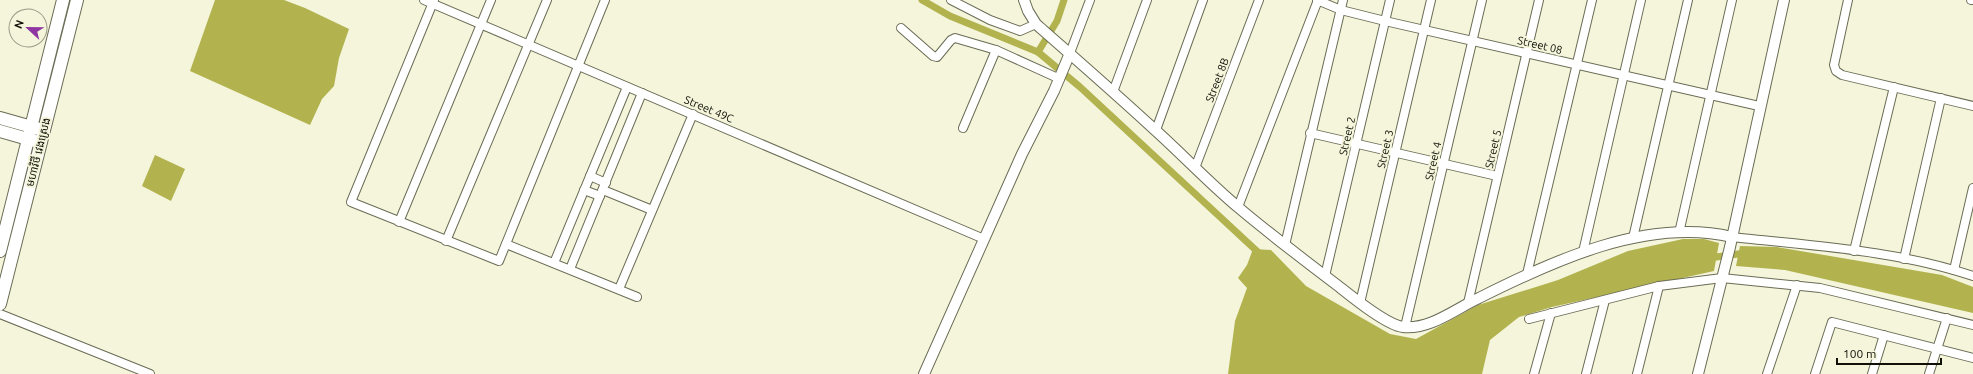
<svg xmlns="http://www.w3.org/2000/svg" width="1973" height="374" font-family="Ubuntu,'Noto Sans Khmer',sans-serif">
  <rect width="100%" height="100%" fill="#f4f5db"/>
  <g fill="#b2b34e">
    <polygon points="215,0 284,0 305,8 349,29 339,58 334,86 322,99 310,125 190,71"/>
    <polygon points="155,155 185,169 171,201 142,186"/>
    <polygon points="1683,239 1704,239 1719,243 1714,271 1552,307 1519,317 1490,340 1482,374 1228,374 1235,321 1247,288 1238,278 1247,265 1253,249 1271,250 1306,286 1390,334 1416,339 1478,305 1558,280 1628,251"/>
    <polygon points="1740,246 1777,247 1942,275 1973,287 1973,313 1785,270 1736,266"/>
  </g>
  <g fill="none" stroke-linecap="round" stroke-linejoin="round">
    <g stroke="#b2b34e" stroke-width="7">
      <polyline points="922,0 950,16 1038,52 1080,87 1260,254"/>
      <polyline points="1038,52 1057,21 1064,0"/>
      <polyline points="1709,258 1738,254 1746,255"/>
    </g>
    <defs>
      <g id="minor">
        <polyline points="424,0 984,239"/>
        <polyline points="434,0 351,202 499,261 605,0"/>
        <polyline points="951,0 990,20 1020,31 1036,24"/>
        <polyline points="1317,0 1341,10 1385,21 1759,106"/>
        <polyline points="1848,0 1834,65 1836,71 1842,75 1973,106"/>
        <polyline points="1971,0 1973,0"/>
        <polyline points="901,28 933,56 937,57 951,40 955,38 996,50"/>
        <polyline points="1070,53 1090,0"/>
        <polyline points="1113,92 1147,0"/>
        <polyline points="963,128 996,50 1060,79"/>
        <polyline points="1156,130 1203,0"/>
        <polyline points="1310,133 1497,176"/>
        <polyline points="1195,168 1259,0"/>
        <polyline points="590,176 606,183"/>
        <polyline points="584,190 600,196"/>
        <polyline points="603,190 652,210"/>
        <polyline points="1238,207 1318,0"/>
        <polyline points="399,222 491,0"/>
        <polyline points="1679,233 1732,0"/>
        <path d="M 1732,237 C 1812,246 1896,250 1973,276"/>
        <polyline points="1633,238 1688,0"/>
        <polyline points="446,241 547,0"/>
        <polyline points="506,244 637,297"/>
        <polyline points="1285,245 1343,0"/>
        <polyline points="1854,251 1894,87"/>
        <polyline points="1583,252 1641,0"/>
        <polyline points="1904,259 1941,98"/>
        <polyline points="554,263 627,87"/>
        <polyline points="570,269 642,93"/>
        <polyline points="1954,270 1973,188"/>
        <polyline points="1527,274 1592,0"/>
        <polyline points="1325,276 1390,0"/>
        <polyline points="619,289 693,114"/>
        <polyline points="1360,303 1431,0"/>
        <polyline points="1468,303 1539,0"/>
        <polyline points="0,314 150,374"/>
        <polyline points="1529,319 1659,286 1722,278 1820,288 1973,325"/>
        <polyline points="1405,327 1482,0"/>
        <polyline points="1534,374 1551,313"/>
        <polyline points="1586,374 1605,300"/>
        <polyline points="1637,374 1659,286"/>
        <polyline points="1767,374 1797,285"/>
        <polyline points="1815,374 1832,322 1973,358"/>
        <polyline points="1872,374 1884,335"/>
        <polyline points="1929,374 1947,318"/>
      </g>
      <g id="tertiary">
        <path d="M 1024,0 L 1028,11 L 1036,24 C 1076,59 1115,93 1154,129 C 1183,155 1209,183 1239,208 C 1271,235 1304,260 1337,285 C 1351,296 1386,325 1403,327 C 1430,330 1455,309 1479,298 C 1553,261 1647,217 1732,237"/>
        <polyline points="924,374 1022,154 1054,91 1070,53"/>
        <polyline points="1698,374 1730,247 1784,0"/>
      </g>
      <g id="primary">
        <polyline points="0,118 39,129"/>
        <polyline points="0,131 35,141"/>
        <polyline points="0,251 63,0"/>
        <polyline points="0,304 77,0"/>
      </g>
    </defs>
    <use href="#minor" stroke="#6b6c55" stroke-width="10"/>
    <use href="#tertiary" stroke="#6b6c55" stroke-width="12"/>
    <use href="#primary" stroke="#6b6c55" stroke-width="14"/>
    <use href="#minor" stroke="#fff" stroke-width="8"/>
    <use href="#tertiary" stroke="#fff" stroke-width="10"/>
    <use href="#primary" stroke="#fff" stroke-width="12"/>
  </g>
  <g text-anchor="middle" stroke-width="4" stroke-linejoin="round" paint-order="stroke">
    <g font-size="11" fill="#101007" stroke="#f4f5db">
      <text transform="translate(1540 45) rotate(13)" y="4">Street 08</text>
      <text transform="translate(1217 80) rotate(-69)" y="4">Street 8B</text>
      <text transform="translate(709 109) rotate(23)" y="4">Street 49C</text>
      <text transform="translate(1347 136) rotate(-77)" y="4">Street 2</text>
      <text transform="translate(1385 149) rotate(-77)" y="4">Street 3</text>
      <text transform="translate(1493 149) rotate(-77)" y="4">Street 5</text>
      <text transform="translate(38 152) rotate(-76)" y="4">មហាវិថី វេងស្រេង</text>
      <text transform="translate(1433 161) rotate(-77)" y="4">Street 4</text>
    </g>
  </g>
  <g transform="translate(28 28) rotate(292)"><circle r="19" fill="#f4f5db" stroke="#999986"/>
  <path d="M0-3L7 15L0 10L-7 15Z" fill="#8f36a2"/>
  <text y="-6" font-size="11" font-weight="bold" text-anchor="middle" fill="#101007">N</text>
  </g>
  <path d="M1837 358v6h104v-6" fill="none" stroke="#101007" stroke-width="2"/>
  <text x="1843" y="358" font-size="12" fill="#101007" stroke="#f4f5db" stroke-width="3" paint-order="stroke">100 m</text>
</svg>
